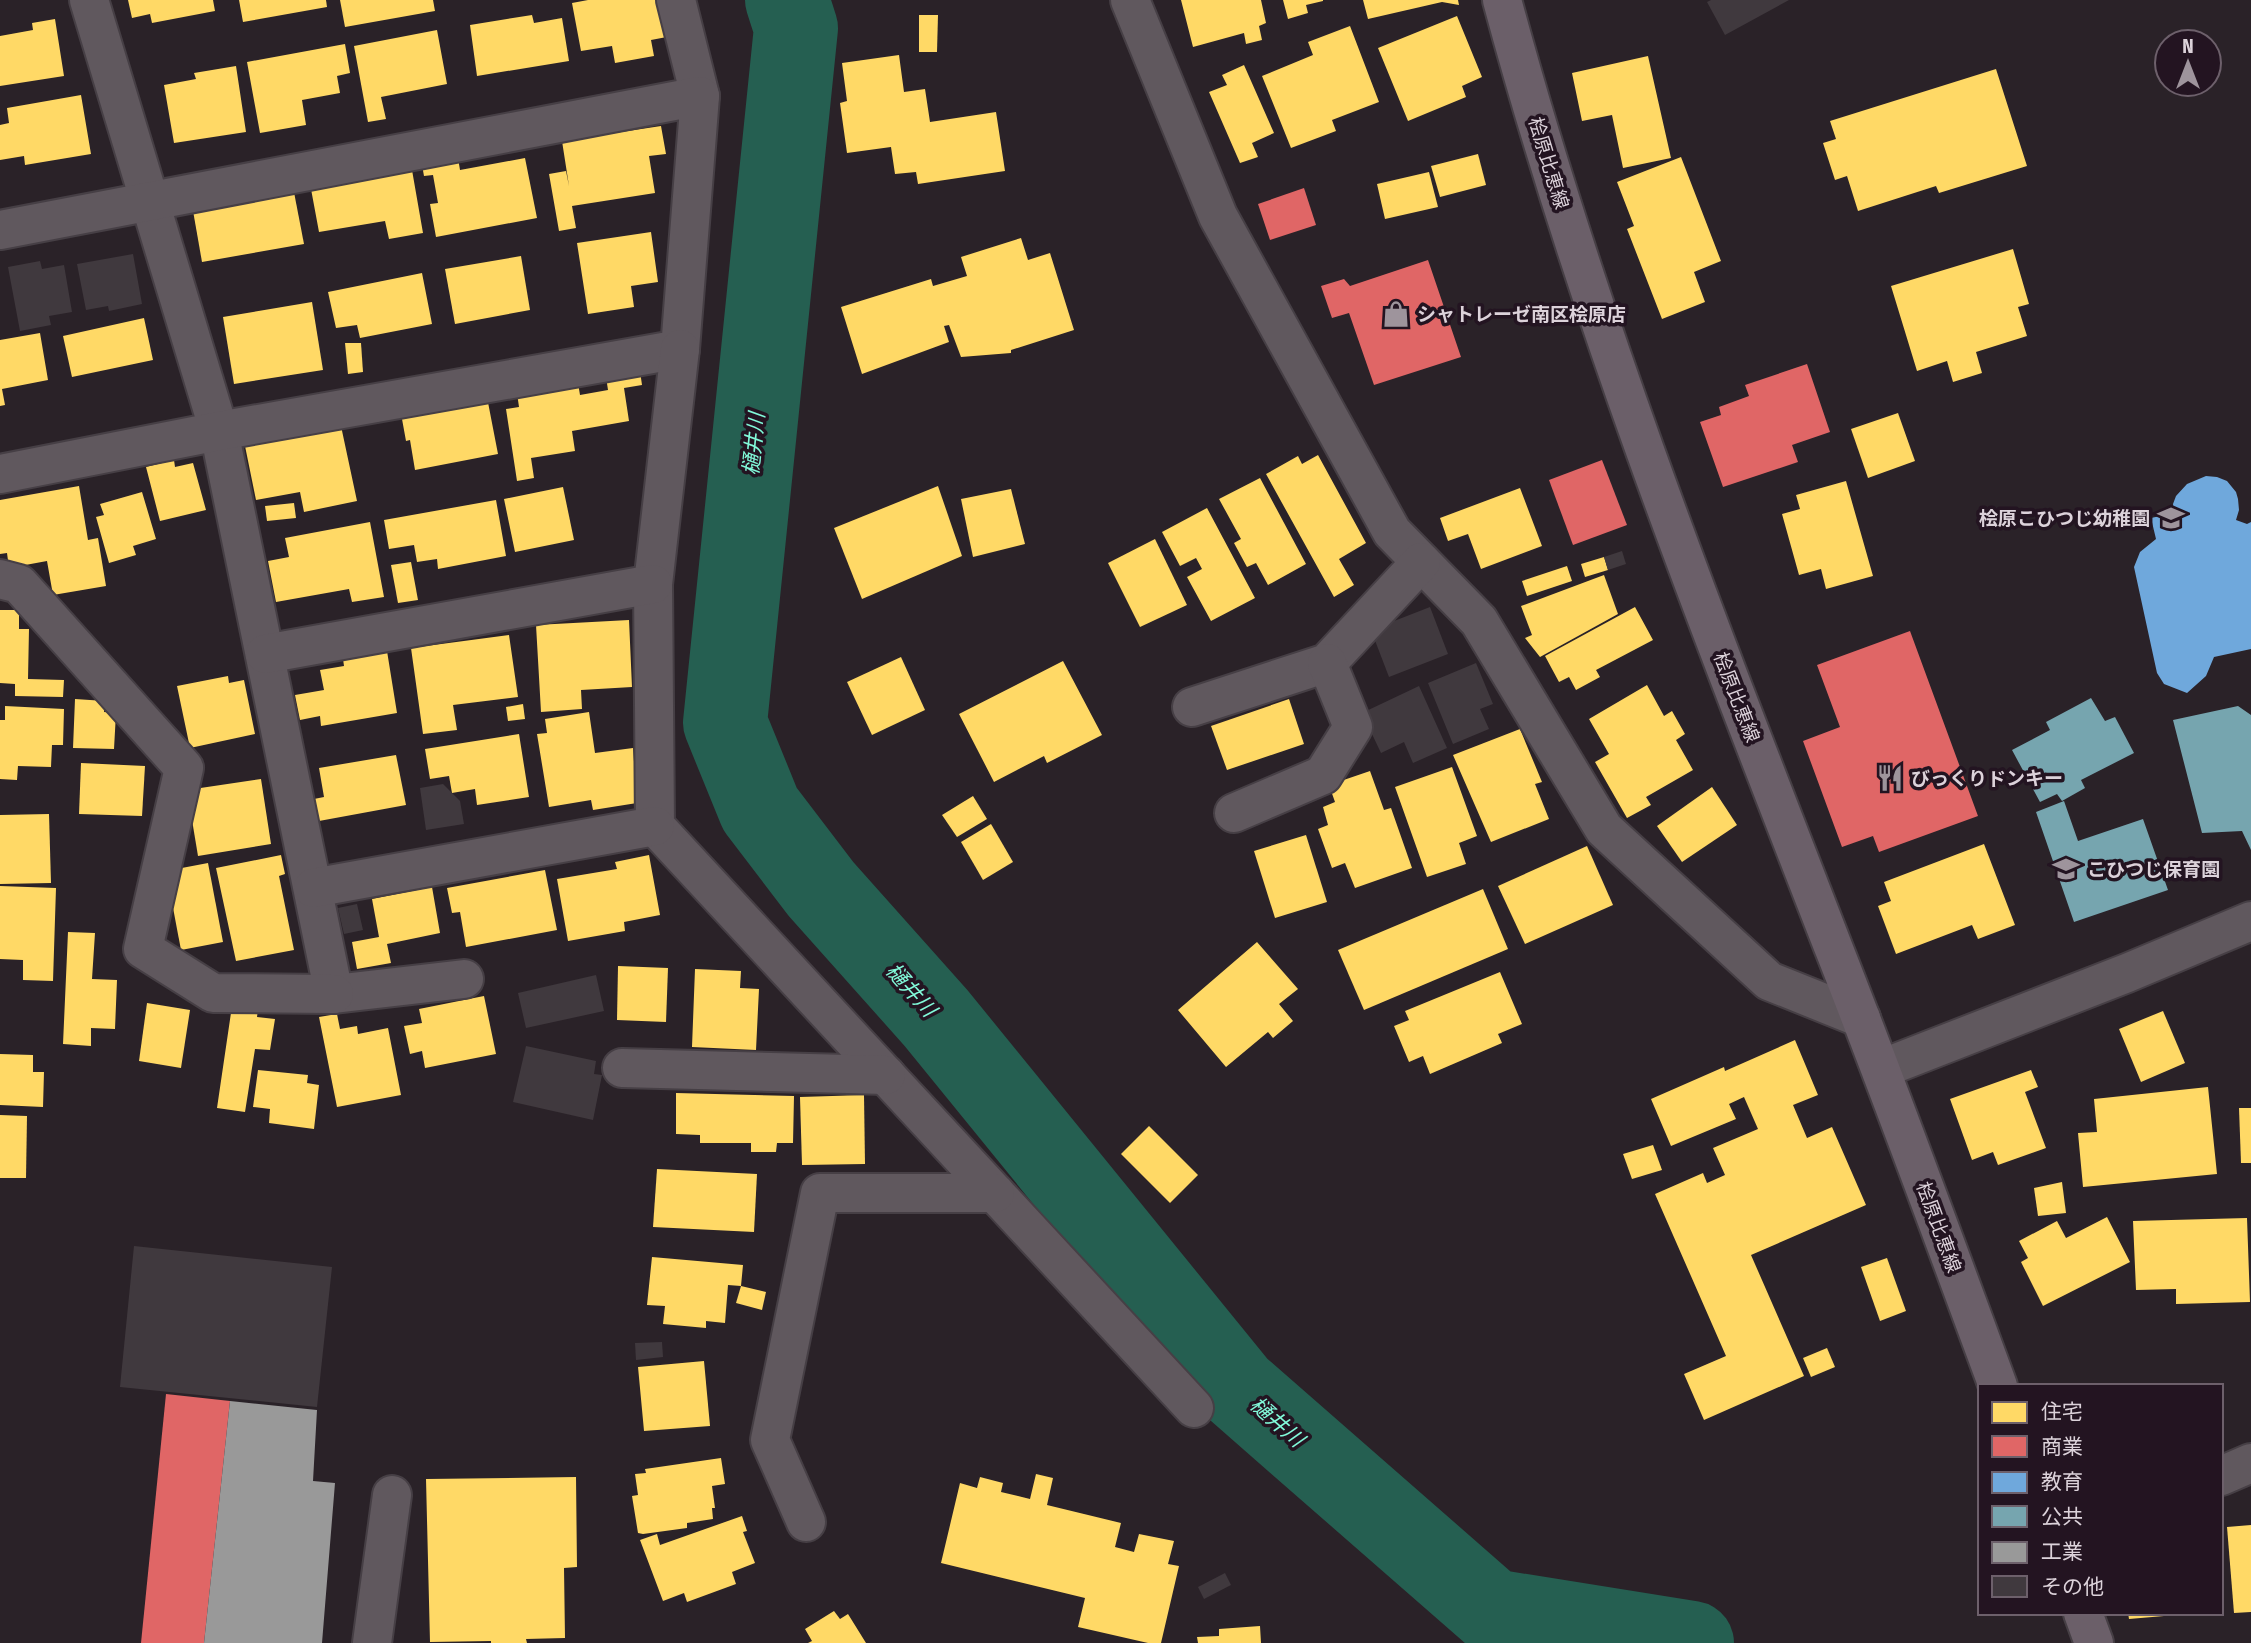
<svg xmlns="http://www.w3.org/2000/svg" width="2251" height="1643" font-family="'Fira Sans Condensed','Noto Sans JP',sans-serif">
  <rect width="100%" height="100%" fill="#2a2228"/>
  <g fill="#ffd966">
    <polygon points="128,0 213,0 215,11 152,23 150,14 132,18"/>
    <polygon points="239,0 326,0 327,7 243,22"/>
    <polygon points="340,0 433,0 435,11 345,27"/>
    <polygon points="588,0 665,0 672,36 651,40 654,56 615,63 612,46 581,51 572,3"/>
    <polygon points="1181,0 1261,0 1266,23 1259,26 1262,40 1246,44 1244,33 1193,47"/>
    <polygon points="1283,0 1323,0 1323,1 1306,5 1308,13 1288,19"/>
    <polygon points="1363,0 1458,0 1459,5 1442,2 1368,19"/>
    <polygon points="532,15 534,23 562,18 569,61 477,76 470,25"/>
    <polygon points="919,15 938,15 937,52 919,52"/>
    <polygon points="1457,16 1482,77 1462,86 1466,97 1408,121 1378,48"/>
    <polygon points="55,19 64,76 0,86 0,36 33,30 32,23"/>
    <polygon points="1350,26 1379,102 1332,120 1336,131 1291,148 1262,76 1313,55 1308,42"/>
    <polygon points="437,30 447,84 381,97 386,119 368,122 354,46"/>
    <polygon points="345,44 350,73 337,76 340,93 302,100 306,125 260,133 247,62"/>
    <polygon points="899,55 904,92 925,89 930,122 996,112 1005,171 918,184 916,172 895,174 891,147 847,153 840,103 847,101 842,63"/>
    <polygon points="1648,56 1671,158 1623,168 1612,115 1582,121 1572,73"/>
    <polygon points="1244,65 1274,133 1252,143 1258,157 1240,163 1209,92 1227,85 1222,75"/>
    <polygon points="236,66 246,132 174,143 164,85 196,79 194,73"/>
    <polygon points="1996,69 2027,166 1939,193 1936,186 1858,211 1847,176 1835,180 1823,143 1836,139 1830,121"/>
    <polygon points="81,95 91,154 25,165 24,156 0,160 0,125 9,123 7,108"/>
    <polygon points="661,126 666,154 649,156 655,193 572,206 576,228 559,231 549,174 566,171 569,186 562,141"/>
    <polygon points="1478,154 1486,185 1440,197 1431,166"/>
    <polygon points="1681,157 1721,261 1694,272 1705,302 1662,319 1627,229 1634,226 1617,182"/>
    <polygon points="458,158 460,170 525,158 537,218 436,237 430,204 438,203 433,175 424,176 422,165"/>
    <polygon points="412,170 423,233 389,239 385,221 319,232 311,189"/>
    <polygon points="1429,172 1438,207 1385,219 1377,184"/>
    <polygon points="293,187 304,244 202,262 192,205"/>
    <polygon points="651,232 658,282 631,286 634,307 588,314 577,243"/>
    <polygon points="1021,238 1028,260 1050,253 1074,330 1011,350 1011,353 961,357 949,325 944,326 949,342 862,374 841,307 931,279 933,286 967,276 961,257"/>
    <polygon points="2013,249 2029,304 2018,307 2027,336 1976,352 1982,373 1953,382 1947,361 1917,371 1891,286"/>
    <polygon points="521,256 530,310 455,324 445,269"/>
    <polygon points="422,273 432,324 360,338 357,325 336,328 328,292"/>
    <polygon points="312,302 323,370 234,384 223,317"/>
    <polygon points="144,318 153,360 72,377 63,336"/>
    <polygon points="40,333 48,380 2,389 5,405 0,406 0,340"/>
    <polygon points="345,343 361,343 363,372 348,374"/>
    <polygon points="640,371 642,385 624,388 629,421 572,431 575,451 531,458 534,478 517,481 506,409 519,407 517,393 578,383 580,395 608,390 606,377"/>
    <polygon points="486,392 498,454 415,470 410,440 406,441 400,408"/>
    <polygon points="1898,413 1915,461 1868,478 1851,429"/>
    <polygon points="341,426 357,501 304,512 300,492 256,500 245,446"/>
    <polygon points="1318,455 1366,543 1339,559 1354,585 1334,597 1266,474 1298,456 1302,464"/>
    <polygon points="174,460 175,467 193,463 206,510 160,521 146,467"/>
    <polygon points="1260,478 1306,564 1268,585 1256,563 1247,567 1234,543 1241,539 1219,499"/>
    <polygon points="1846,481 1873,576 1826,589 1821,569 1799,575 1782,514 1800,509 1796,495"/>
    <polygon points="79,486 88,540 98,538 106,586 53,595 47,561 9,568 7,553 0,554 0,500"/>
    <polygon points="938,486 962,556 862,599 834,528"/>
    <polygon points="563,487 574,540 515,552 504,499"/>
    <polygon points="1520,488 1542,546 1481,569 1468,534 1448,541 1440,518"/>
    <polygon points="1011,489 1025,544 973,557 961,499"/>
    <polygon points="142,492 156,539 133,546 136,555 109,563 96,517 104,515 100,504"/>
    <polygon points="496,500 506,556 438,569 437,559 417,562 414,545 389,549 384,520"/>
    <polygon points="294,503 296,518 267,521 265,506"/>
    <polygon points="1207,508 1255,598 1211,621 1187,577 1202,569 1196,558 1180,566 1162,532"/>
    <polygon points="370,522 384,597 352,602 349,589 276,602 268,561 289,557 285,538"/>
    <polygon points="1155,539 1187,605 1140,627 1108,563"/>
    <polygon points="1604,557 1608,570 1585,577 1581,564"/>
    <polygon points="411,562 418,600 398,603 391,565"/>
    <polygon points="1567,566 1572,581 1527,596 1522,581"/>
    <polygon points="1604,575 1618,614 1540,657 1525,638 1532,635 1521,606"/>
    <polygon points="1635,607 1653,640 1596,670 1600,677 1576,690 1569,677 1559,682 1545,656"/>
    <polygon points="0,610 19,610 19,629 29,629 28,679 64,680 63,697 15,696 15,684 0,683"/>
    <polygon points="629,620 632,687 581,690 582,709 541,712 536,625"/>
    <polygon points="509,635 518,697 453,705 457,730 423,734 411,648"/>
    <polygon points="387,651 397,713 321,726 320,716 300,720 295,695 324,690 320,670 344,666 343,659"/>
    <polygon points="901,657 925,710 872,735 847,682"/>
    <polygon points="1063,661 1102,735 1047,763 1044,756 994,782 959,714"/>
    <polygon points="228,676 229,683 244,680 255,734 190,748 177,686"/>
    <polygon points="1647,685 1664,716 1672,711 1685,734 1676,740 1693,770 1646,797 1651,805 1627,818 1595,762 1609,754 1589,719"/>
    <polygon points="75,699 105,701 104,712 116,713 114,749 73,748"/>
    <polygon points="1289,699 1304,744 1227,770 1211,726"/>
    <polygon points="523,704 525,719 508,721 506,707"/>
    <polygon points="5,706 64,709 63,745 52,745 51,767 18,766 17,780 0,779 0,720 5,720"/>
    <polygon points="589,712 595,753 633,748 637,803 593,810 591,800 549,807 537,734 547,733 545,719"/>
    <polygon points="1520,729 1542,782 1535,784 1549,819 1491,842 1453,755"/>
    <polygon points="519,734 529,797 477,805 475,789 452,793 449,776 430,779 425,749"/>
    <polygon points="396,755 406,805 319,821 314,799 324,797 319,768"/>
    <polygon points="81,763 145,766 142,816 79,814"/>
    <polygon points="1452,767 1477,836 1459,843 1466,864 1427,877 1395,787"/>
    <polygon points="1370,771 1384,810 1391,808 1412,868 1355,888 1345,863 1332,868 1318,829 1328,825 1323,807 1335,802 1329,785"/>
    <polygon points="261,779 271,844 198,856 187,790"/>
    <polygon points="1712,787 1737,825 1682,862 1657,826"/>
    <polygon points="973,796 987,819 957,837 942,815"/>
    <polygon points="49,814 51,883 0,884 0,815"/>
    <polygon points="991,824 1013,862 983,880 961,842"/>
    <polygon points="1306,835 1327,902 1275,918 1254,851"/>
    <polygon points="1984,844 2015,925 1978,939 1972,925 1896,954 1878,906 1891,901 1884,882"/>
    <polygon points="1587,846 1613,905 1525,944 1498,886"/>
    <polygon points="281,855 285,874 279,876 294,950 236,961 216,868"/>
    <polygon points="649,855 660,915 624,922 625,931 568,941 557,879 617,869 615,862"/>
    <polygon points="208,863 223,942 181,950 166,871"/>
    <polygon points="545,870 557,930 466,947 460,912 452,913 447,888"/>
    <polygon points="0,886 56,888 53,981 23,980 23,960 0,959"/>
    <polygon points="432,887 440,933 387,944 391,963 357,969 352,942 379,937 372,899"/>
    <polygon points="1483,889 1508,949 1364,1010 1338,950"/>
    <polygon points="68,932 95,933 92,979 117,980 115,1029 91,1028 91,1046 63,1044"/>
    <polygon points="1257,942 1298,989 1279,1004 1293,1021 1273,1038 1268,1032 1226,1067 1178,1010"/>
    <polygon points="618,966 668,968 666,1022 617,1020"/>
    <polygon points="695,969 741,971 740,988 759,989 756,1050 692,1047"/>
    <polygon points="1500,972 1522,1024 1498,1034 1502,1043 1430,1074 1423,1056 1409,1062 1394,1026 1409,1020 1405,1011"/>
    <polygon points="484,996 496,1054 425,1068 422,1051 410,1054 404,1026 422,1023 419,1009"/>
    <polygon points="147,1003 190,1010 181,1068 139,1061"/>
    <polygon points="232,1006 258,1009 257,1017 275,1019 270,1050 255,1049 245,1112 217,1108"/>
    <polygon points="2163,1011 2185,1063 2141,1082 2119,1029"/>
    <polygon points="337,1014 340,1029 357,1026 358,1034 388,1028 401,1095 337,1107 319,1017"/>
    <polygon points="1795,1040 1818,1095 1793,1105 1807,1138 1832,1127 1866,1205 1751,1255 1804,1376 1704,1420 1684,1374 1726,1356 1655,1194 1703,1173 1707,1183 1725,1175 1713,1148 1758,1129 1744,1097 1729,1104 1736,1119 1671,1146 1651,1099 1724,1067 1725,1071"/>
    <polygon points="0,1054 33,1055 33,1072 44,1072 43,1107 0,1105"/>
    <polygon points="258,1070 308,1075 307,1083 319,1085 314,1129 269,1123 270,1109 253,1107"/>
    <polygon points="2031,1070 2038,1087 2025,1092 2046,1148 1998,1165 1993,1152 1972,1160 1950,1099"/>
    <polygon points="2208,1087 2217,1174 2083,1187 2078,1133 2097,1132 2094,1099"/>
    <polygon points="676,1093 794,1096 793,1143 777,1143 776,1152 751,1152 751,1143 700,1143 700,1135 676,1134"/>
    <polygon points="864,1095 865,1164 802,1165 800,1097"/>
    <polygon points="2239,1108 2251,1108 2251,1163 2241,1163"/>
    <polygon points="0,1115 27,1116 26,1178 0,1178"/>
    <polygon points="1149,1126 1198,1175 1170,1203 1121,1154"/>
    <polygon points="1653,1145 1662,1170 1632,1179 1623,1154"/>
    <polygon points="657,1169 757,1174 754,1232 653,1227"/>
    <polygon points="2062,1182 2066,1213 2038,1216 2034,1188"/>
    <polygon points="2107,1217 2130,1262 2043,1306 2021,1262 2028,1258 2019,1241 2057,1221 2066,1238"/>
    <polygon points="2247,1218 2250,1302 2176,1304 2176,1289 2136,1290 2133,1221"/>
    <polygon points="652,1257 743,1265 741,1286 728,1285 725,1323 706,1321 706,1328 663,1324 665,1306 647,1305"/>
    <polygon points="1887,1258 1906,1311 1880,1321 1861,1267"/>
    <polygon points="741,1286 766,1292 762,1310 736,1303"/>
    <polygon points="1827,1348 1835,1367 1811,1377 1803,1358"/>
    <polygon points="704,1361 710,1426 644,1431 638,1367"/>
    <polygon points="721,1458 725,1484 712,1486 715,1508 712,1508 713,1519 687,1523 687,1528 643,1534 638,1533 632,1496 638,1495 635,1474 646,1473 645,1469"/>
    <polygon points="1036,1474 1053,1478 1047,1505 1121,1523 1115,1547 1134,1552 1139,1534 1174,1541 1168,1564 1179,1566 1161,1643 1148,1643 1078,1627 1085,1598 941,1563 960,1483 977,1488 980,1477 1003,1483 1001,1492 1030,1499"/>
    <polygon points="576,1477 577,1567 564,1568 565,1638 526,1639 527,1643 491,1643 491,1641 430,1642 426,1479"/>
    <polygon points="742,1516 747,1531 743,1532 755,1563 732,1572 736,1584 687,1602 684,1593 663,1601 640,1540 657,1534 660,1545"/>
    <polygon points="2251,1525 2251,1612 2234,1613 2227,1527"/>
    <polygon points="834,1611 840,1619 848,1614 866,1643 808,1643 812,1641 805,1629"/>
    <polygon points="2128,1613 2164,1613 2164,1616 2129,1619"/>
    <polygon points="1260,1626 1261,1643 1198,1643 1197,1637 1219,1636 1219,1629"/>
  </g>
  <g fill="#e06666">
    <polygon points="1304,188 1316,225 1270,240 1258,204"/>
    <polygon points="1428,260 1461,357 1374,385 1349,313 1332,318 1321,286 1344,279 1350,286"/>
    <polygon points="1807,364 1830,432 1792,445 1798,462 1723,487 1700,422 1721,415 1719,407 1749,396 1745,385"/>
    <polygon points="1602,460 1627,525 1573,545 1549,480"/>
    <polygon points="1910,631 1978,816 1879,852 1873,836 1842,847 1803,741 1840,727 1817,665"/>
    <polygon points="166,1394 230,1401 204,1643 141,1643"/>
  </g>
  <polygon fill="#6fa8dc" points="2206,476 2217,477 2227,481 2236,492 2238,499 2239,510 2236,520 2247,524 2251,522 2251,649 2214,657 2206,676 2187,693 2164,684 2157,673 2134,567 2140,552 2156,539 2151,518 2174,513 2173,504 2176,496 2187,484"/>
  <g fill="#76a5af">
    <polygon points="2091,698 2105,721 2115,717 2134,753 2081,780 2085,788 2062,801 2057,794 2040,802 2012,750 2050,730 2046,722"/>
    <polygon points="2238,706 2251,715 2251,850 2242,831 2202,833 2173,720"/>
    <polygon points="2064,801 2078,841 2143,819 2168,890 2074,922 2036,812"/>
  </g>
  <polygon fill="#999" points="230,1401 317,1410 313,1481 335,1483 322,1643 204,1643"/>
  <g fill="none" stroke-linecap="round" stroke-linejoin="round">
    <polyline stroke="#255f51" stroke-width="84" points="787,0 796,28 725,723 760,809 821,889 936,1018 1237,1388 1492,1611 1692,1643"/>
  </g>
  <g fill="#40393e">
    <polygon points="1711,0 1789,0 1725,35 1707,2"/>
    <polygon points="133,254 142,304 109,311 108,306 86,310 77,264"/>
    <polygon points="40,261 42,269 64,265 72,312 49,316 51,325 20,331 8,267"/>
    <polygon points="1622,551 1626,564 1608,570 1604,557"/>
    <polygon points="1430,607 1448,654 1389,677 1371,630"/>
    <polygon points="1476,663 1493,704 1480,709 1489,729 1453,744 1428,683"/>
    <polygon points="1419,686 1447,748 1413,763 1404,742 1381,753 1362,713"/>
    <polygon points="443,784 460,801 464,824 426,830 420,788"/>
    <polygon points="357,904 363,930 344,934 338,908"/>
    <polygon points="596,975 604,1011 526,1028 518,993"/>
    <polygon points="526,1046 596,1061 594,1074 602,1075 593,1120 513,1102"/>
    <polygon points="134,1246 332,1267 317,1407 120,1387"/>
    <polygon points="662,1342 663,1357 636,1360 635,1343"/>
    <polygon points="1225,1573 1231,1585 1204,1599 1198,1587"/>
  </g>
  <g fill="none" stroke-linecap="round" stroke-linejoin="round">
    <defs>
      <g id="minor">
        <polyline points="89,0 219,431 334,994 464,979"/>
        <polyline points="676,0 700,96"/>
        <polyline points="1130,0 1218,216 1392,532 1479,621 1604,829 1769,981 1861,1018"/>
        <polyline points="0,230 700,96 680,349 219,431 0,474"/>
        <polyline points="680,349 653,584 655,826 1194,1408"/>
        <polyline points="0,579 19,584 184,768 143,949 213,993 334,994"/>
        <polyline points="265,654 653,584"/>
        <polyline points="1192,707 1327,663 1421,562"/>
        <polyline points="1234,813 1323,775 1353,727 1327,663"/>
        <polyline points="313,888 655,826"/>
        <polyline points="622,1068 886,1075"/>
        <polyline points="1881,1069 2127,973 2251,921"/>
        <polyline points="2221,1476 2251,1463"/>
        <polyline points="806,1522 770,1440 820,1193 995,1193"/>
        <polyline points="372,1643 392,1495"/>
      </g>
      <g id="major">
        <path d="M 1502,0 C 1589,324 1713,637 1834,949 C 1891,1094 1944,1240 1998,1386"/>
        <polyline points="2083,1613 2094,1643"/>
      </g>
    </defs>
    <use href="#minor" stroke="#463f45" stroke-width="42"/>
    <use href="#major" stroke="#463f45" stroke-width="42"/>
    <use href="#minor" stroke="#60585e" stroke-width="38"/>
    <use href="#major" stroke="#6b5f69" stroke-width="38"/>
  </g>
  <defs>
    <symbol id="shop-bare" viewBox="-9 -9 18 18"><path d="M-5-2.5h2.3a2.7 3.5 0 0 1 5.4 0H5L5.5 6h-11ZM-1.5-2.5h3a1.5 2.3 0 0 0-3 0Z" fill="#9e949c" stroke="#231421" stroke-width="2.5" paint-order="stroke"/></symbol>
    <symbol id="school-bare" viewBox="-9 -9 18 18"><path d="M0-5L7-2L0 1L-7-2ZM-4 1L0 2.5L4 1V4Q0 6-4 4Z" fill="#9e949c" stroke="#231421" stroke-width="2.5" paint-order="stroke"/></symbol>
    <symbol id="restaurant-bare" viewBox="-9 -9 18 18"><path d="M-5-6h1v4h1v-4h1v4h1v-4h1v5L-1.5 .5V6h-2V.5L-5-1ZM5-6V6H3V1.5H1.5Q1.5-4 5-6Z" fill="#9e949c" stroke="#231421" stroke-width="2.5" paint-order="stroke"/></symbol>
  </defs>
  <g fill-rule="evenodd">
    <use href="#shop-bare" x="1377" y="295" width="38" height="38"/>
    <use href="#school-bare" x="2152" y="499" width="38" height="38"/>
    <use href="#restaurant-bare" x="1871" y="759" width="38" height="38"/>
    <use href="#school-bare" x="2047" y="850" width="38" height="38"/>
  </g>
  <g text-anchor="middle" stroke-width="7" stroke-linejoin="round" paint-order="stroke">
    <g font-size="19" fill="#dcd2da" stroke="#231421">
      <text transform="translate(1549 163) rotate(73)" y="7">桧原比恵線</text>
      <text transform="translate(1737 697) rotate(69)" y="7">桧原比恵線</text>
      <text transform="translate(1939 1227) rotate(70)" y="7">桧原比恵線</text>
    </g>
    <g font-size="19" font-weight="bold" fill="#dcd2da" stroke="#231421" text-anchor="start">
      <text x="1417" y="321">シャトレーゼ南区桧原店</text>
      <text x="2150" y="525" text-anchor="end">桧原こひつじ幼稚園</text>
      <text x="1911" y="785">びっくりドンキー</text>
      <text x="2087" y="876">こひつじ保育園</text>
    </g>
    <g font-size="21" font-style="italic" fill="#82fada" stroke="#231421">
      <text transform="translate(754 444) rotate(-84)" y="7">樋井川</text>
      <text transform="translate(911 990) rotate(48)" y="7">樋井川</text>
      <text transform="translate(1277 1422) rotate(41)" y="7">樋井川</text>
    </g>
  </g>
  <rect x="1978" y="1384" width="245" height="231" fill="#231421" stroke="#6d606b" stroke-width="2"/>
  <rect x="1992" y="1402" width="35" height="21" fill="#ffd966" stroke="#6d606b" stroke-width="2"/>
  <text x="2041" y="1419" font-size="21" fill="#dcd2da">住宅</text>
  <rect x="1992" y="1436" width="35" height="21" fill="#e06666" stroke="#6d606b" stroke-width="2"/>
  <text x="2041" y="1454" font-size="21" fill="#dcd2da">商業</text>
  <rect x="1992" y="1472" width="35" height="21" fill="#6fa8dc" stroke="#6d606b" stroke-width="2"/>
  <text x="2041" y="1489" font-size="21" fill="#dcd2da">教育</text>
  <rect x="1992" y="1506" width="35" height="21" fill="#76a5af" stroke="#6d606b" stroke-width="2"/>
  <text x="2041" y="1524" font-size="21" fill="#dcd2da">公共</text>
  <rect x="1992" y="1542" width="35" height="21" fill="#999999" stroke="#6d606b" stroke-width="2"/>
  <text x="2041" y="1559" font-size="21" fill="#dcd2da">工業</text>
  <rect x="1992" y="1576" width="35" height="21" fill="#40393e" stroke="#6d606b" stroke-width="2"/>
  <text x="2041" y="1594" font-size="21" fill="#dcd2da">その他</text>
  <g transform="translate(2188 63)"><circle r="33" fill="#231421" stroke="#6d606b" stroke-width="2"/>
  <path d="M0-5L12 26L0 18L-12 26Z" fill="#9e949c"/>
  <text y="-10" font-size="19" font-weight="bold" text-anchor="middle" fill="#dcd2da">N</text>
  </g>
</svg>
